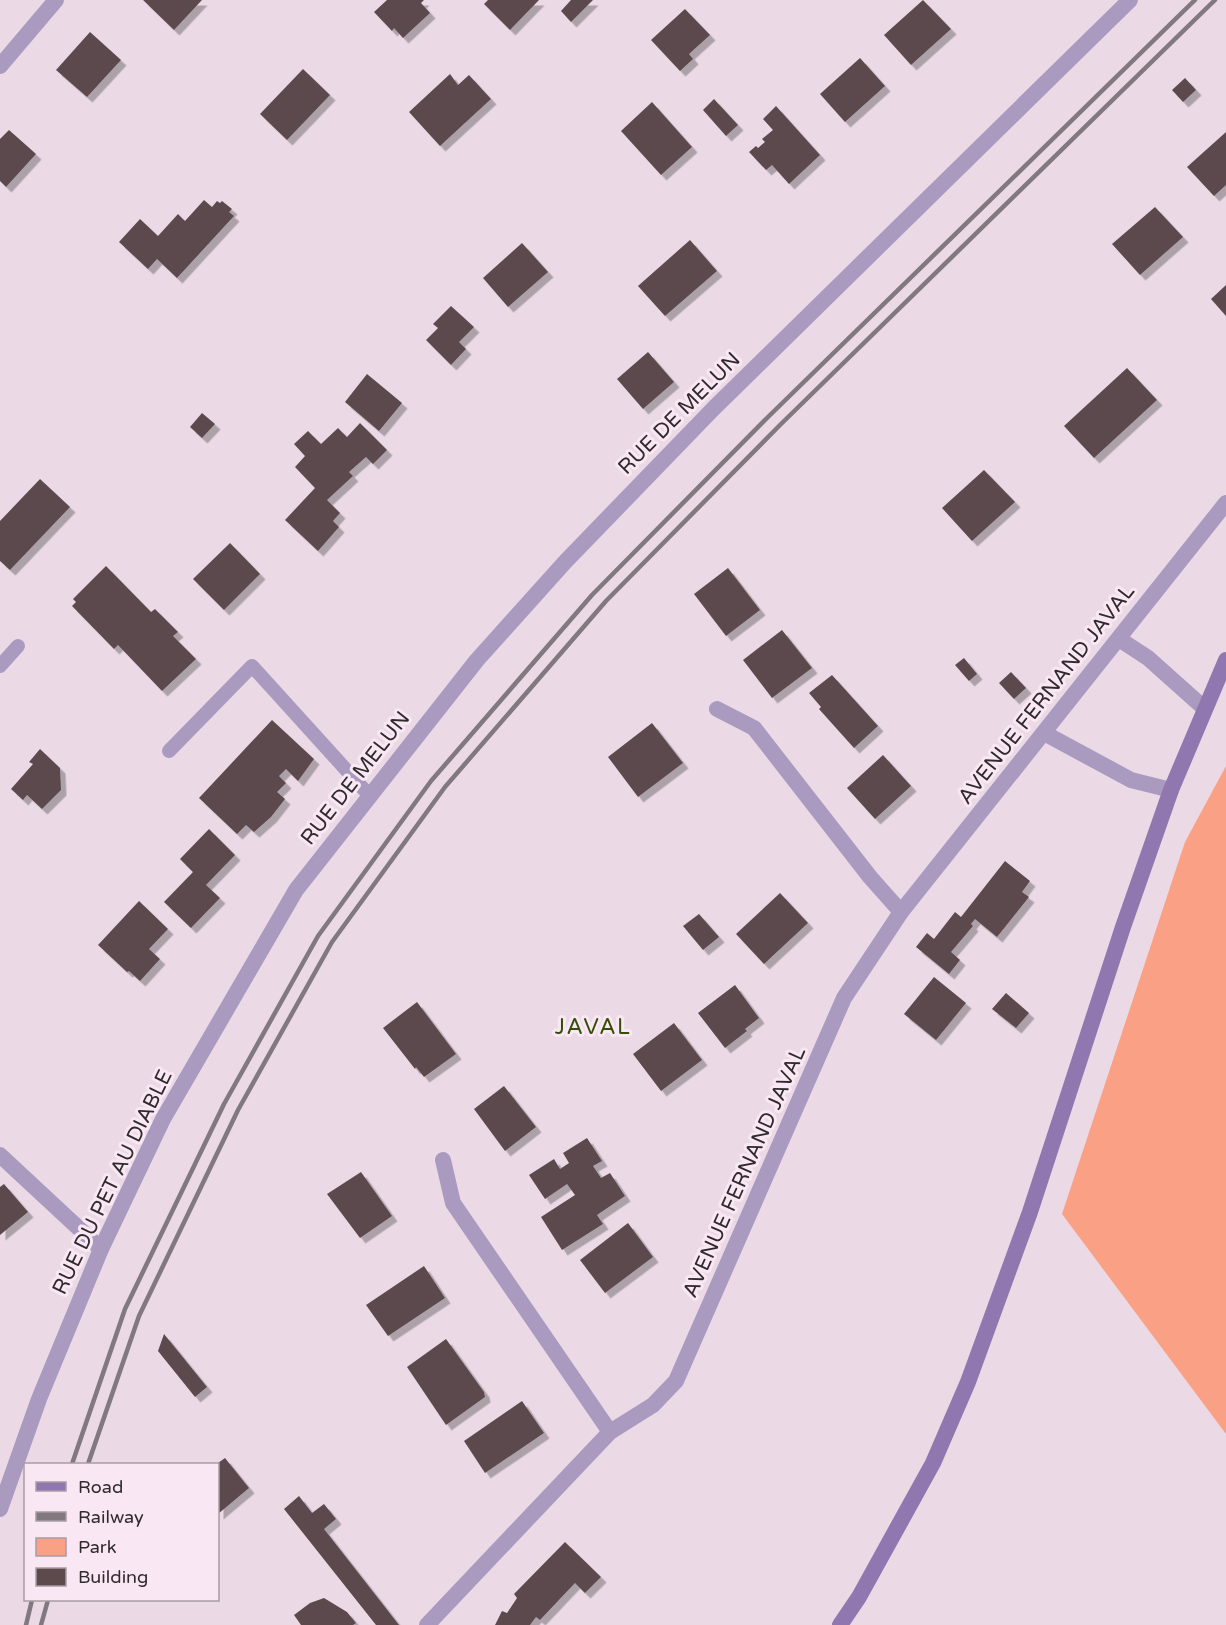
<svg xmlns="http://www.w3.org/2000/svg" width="1226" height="1625" font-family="'Varela Round',sans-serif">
  <defs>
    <filter id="shadow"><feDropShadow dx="5.5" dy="5.5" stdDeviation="0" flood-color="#0004"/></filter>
  </defs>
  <rect width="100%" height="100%" fill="#ebdae6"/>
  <polygon fill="#f9a085" points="1226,766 1226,1434 1062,1214 1185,842"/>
  <g fill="#5c4a4d" filter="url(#shadow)">
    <polygon points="143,0 202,0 174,30"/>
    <polygon points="387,0 424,0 421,3 430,13 403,38 394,28 392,31 374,12"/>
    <polygon points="488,0 539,0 510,30 484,4"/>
    <polygon points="571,0 593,0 571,22 561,11"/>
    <polygon points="923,0 951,29 911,65 884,35"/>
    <polygon points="685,9 710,35 689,54 693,59 680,71 651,40"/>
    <polygon points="90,32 121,60 87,97 56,70"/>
    <polygon points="860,58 885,86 845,122 820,94"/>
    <polygon points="303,69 330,95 287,140 260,114"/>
    <polygon points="450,74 458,85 469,75 491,99 440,146 409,112"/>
    <polygon points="1185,78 1196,90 1183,102 1172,90"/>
    <polygon points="714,99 738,125 726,136 703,110"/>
    <polygon points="652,102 692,147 661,175 621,131"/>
    <polygon points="776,106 820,155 789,184 772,165 766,170 749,152 756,146 758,148 765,142 762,139 773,130 763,119"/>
    <polygon points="9,130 36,154 6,187 0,181 0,139"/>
    <polygon points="1226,132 1226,185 1214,196 1187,167"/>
    <polygon points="204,200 212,207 217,201 220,203 222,201 232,209 229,212 234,216 177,278 157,259 148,269 119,242 140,219 158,236 178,214 185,221"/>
    <polygon points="1155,207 1183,237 1140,275 1112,244"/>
    <polygon points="690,240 717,271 665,316 638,286"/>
    <polygon points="522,243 548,272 508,307 483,278"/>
    <polygon points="1226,285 1226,316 1211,299"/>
    <polygon points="451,306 474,327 459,342 466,349 451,365 426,340 438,328 433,324"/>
    <polygon points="648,352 674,382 643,409 617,379"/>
    <polygon points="1127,368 1157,400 1094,458 1064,426"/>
    <polygon points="367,374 402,403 379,431 345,402"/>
    <polygon points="202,413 215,424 202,438 190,427"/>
    <polygon points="360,423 387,450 373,464 366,457 349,472 353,476 327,500 340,513 333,521 339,527 318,551 285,520 315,488 295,467 305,456 294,444 308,431 321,444 338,428 347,437"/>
    <polygon points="984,470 1015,502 972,541 942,508"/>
    <polygon points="40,479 70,507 10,570 0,561 0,521"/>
    <polygon points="230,543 260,574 224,610 193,579"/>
    <polygon points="106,566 151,612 155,609 178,632 173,636 196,659 162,691 118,645 114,649 72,606 76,602 73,599"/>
    <polygon points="728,568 760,610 726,636 694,594"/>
    <polygon points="782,630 812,668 772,698 743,660"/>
    <polygon points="964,658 977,674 969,681 955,665"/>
    <polygon points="1011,672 1026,688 1014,699 999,683"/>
    <polygon points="832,675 878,726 854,748 819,709 821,707 809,693"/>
    <polygon points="272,720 314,759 298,781 286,769 279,776 286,783 277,792 285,799 271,817 254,832 246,825 237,834 199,798"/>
    <polygon points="652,723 683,763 638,797 608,757"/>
    <polygon points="40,749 60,768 61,790 42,809 27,795 23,800 11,789 33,764 29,762"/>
    <polygon points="883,755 911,786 875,819 847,788"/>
    <polygon points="209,829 235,855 206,885 220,898 191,928 164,902 193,872 180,859"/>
    <polygon points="1005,861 1030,881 1022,892 1029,897 997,937 975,919 971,924 973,926 951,952 960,960 949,974 916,947 927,933 934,939 955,912 961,917"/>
    <polygon points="780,893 808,923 764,964 736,934"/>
    <polygon points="139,901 168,929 149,949 160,959 140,981 129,971 127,972 98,945"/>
    <polygon points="699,914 719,937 703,950 683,926"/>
    <polygon points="934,977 966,1003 936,1040 904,1014"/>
    <polygon points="735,985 759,1018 745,1029 747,1031 725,1048 698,1013"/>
    <polygon points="1006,993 1029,1013 1016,1028 992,1009"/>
    <polygon points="417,1002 456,1054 424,1077 416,1067 415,1069 383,1028"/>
    <polygon points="674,1023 702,1060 661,1091 633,1054"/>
    <polygon points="504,1086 536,1127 505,1151 474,1109"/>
    <polygon points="587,1138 602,1161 593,1166 601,1178 610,1173 625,1196 597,1215 603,1224 562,1250 541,1217 575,1195 567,1184 545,1199 529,1175 554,1159 560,1169 569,1163 563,1153"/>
    <polygon points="361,1172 392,1216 360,1238 327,1194"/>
    <polygon points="4,1184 28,1212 0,1235 0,1187"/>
    <polygon points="628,1223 653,1257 605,1293 580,1260"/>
    <polygon points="424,1266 445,1298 388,1336 366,1305"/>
    <polygon points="164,1334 207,1387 195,1397 158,1351"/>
    <polygon points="446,1339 484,1392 485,1397 446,1425 407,1367"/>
    <polygon points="522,1401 544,1433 485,1473 464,1441"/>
    <polygon points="225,1458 249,1488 218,1514 218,1463"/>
    <polygon points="299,1496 312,1513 324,1504 336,1519 324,1529 399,1625 376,1625 284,1509"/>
    <polygon points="565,1542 601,1577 585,1593 575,1583 540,1620 536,1617 530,1625 495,1625 502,1611 507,1613 517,1598 514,1594"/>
    <polygon points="324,1598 347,1612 356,1623 353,1625 301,1625 294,1615 310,1603"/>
  </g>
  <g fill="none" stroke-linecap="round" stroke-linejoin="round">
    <g stroke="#ab9ac0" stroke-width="14">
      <polyline points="0,666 18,646"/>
      <polyline points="169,751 252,666 369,795"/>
    </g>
    <g stroke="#ab9ac0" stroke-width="16">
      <polyline points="0,66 56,0"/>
      <polyline points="1119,639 1148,658 1204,708"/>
      <polyline points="717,709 754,728 870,877 901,912"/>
      <polyline points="1044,733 1131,780 1171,790"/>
      <polyline points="0,1155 101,1249"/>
      <polyline points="443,1160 453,1203 610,1432"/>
      <polyline points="0,1509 39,1399 101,1249 163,1119 296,890 477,660 565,562 714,408 1130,0"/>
      <polyline points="427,1625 610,1432 653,1405 676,1381 844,998 901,912 1226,503"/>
    </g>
    <polyline stroke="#9177af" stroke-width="16" points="840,1625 859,1597 933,1463 968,1382 1030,1212 1123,927 1171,790 1226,660"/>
    <g stroke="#82787f" stroke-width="4.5">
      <polyline points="72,1464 125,1309 224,1104 318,936 431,781 592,595 767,418 1195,0"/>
      <polyline points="88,1464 139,1316 238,1110 332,942 445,787 606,601 781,424 1215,0"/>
      <polyline points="26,1625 32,1600"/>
      <polyline points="41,1625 48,1600"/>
    </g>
  </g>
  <g text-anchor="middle" stroke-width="6" stroke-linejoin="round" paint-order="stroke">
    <g font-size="21" fill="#302a2e" stroke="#f9e8f4">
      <text transform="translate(679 413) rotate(-45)" y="7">RUE DE MELUN</text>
      <text transform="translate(1046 694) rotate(-52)" y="7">AVENUE FERNAND JAVAL</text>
      <text transform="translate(355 778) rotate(-52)" y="7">RUE DE MELUN</text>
      <text transform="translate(744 1172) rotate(-66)" y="7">AVENUE FERNAND JAVAL</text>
      <text transform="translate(112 1182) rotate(-64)" y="7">RUE DU PET AU DIABLE</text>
    </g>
    <g font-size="22" letter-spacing="1.5" fill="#334f07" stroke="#f9e8f4">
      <text x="593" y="1034">JAVAL</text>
    </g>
  </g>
  <rect x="24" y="1463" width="195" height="138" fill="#f9e8f4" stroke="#a99ca5" stroke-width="1.5"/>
  <rect x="36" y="1482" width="30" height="9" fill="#9177af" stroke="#a99ca5" stroke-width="1.5"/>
  <text x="78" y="1493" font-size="18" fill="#302a2e">Road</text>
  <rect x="36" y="1512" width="30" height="9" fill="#82787f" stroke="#a99ca5" stroke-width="1.5"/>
  <text x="78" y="1523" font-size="18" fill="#302a2e">Railway</text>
  <rect x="36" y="1538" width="30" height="18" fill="#f9a085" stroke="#a99ca5" stroke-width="1.5"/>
  <text x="78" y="1553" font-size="18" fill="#302a2e">Park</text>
  <rect x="36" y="1568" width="30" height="18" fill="#5c4a4d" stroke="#a99ca5" stroke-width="1.5"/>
  <text x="78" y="1583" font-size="18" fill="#302a2e">Building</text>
</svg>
